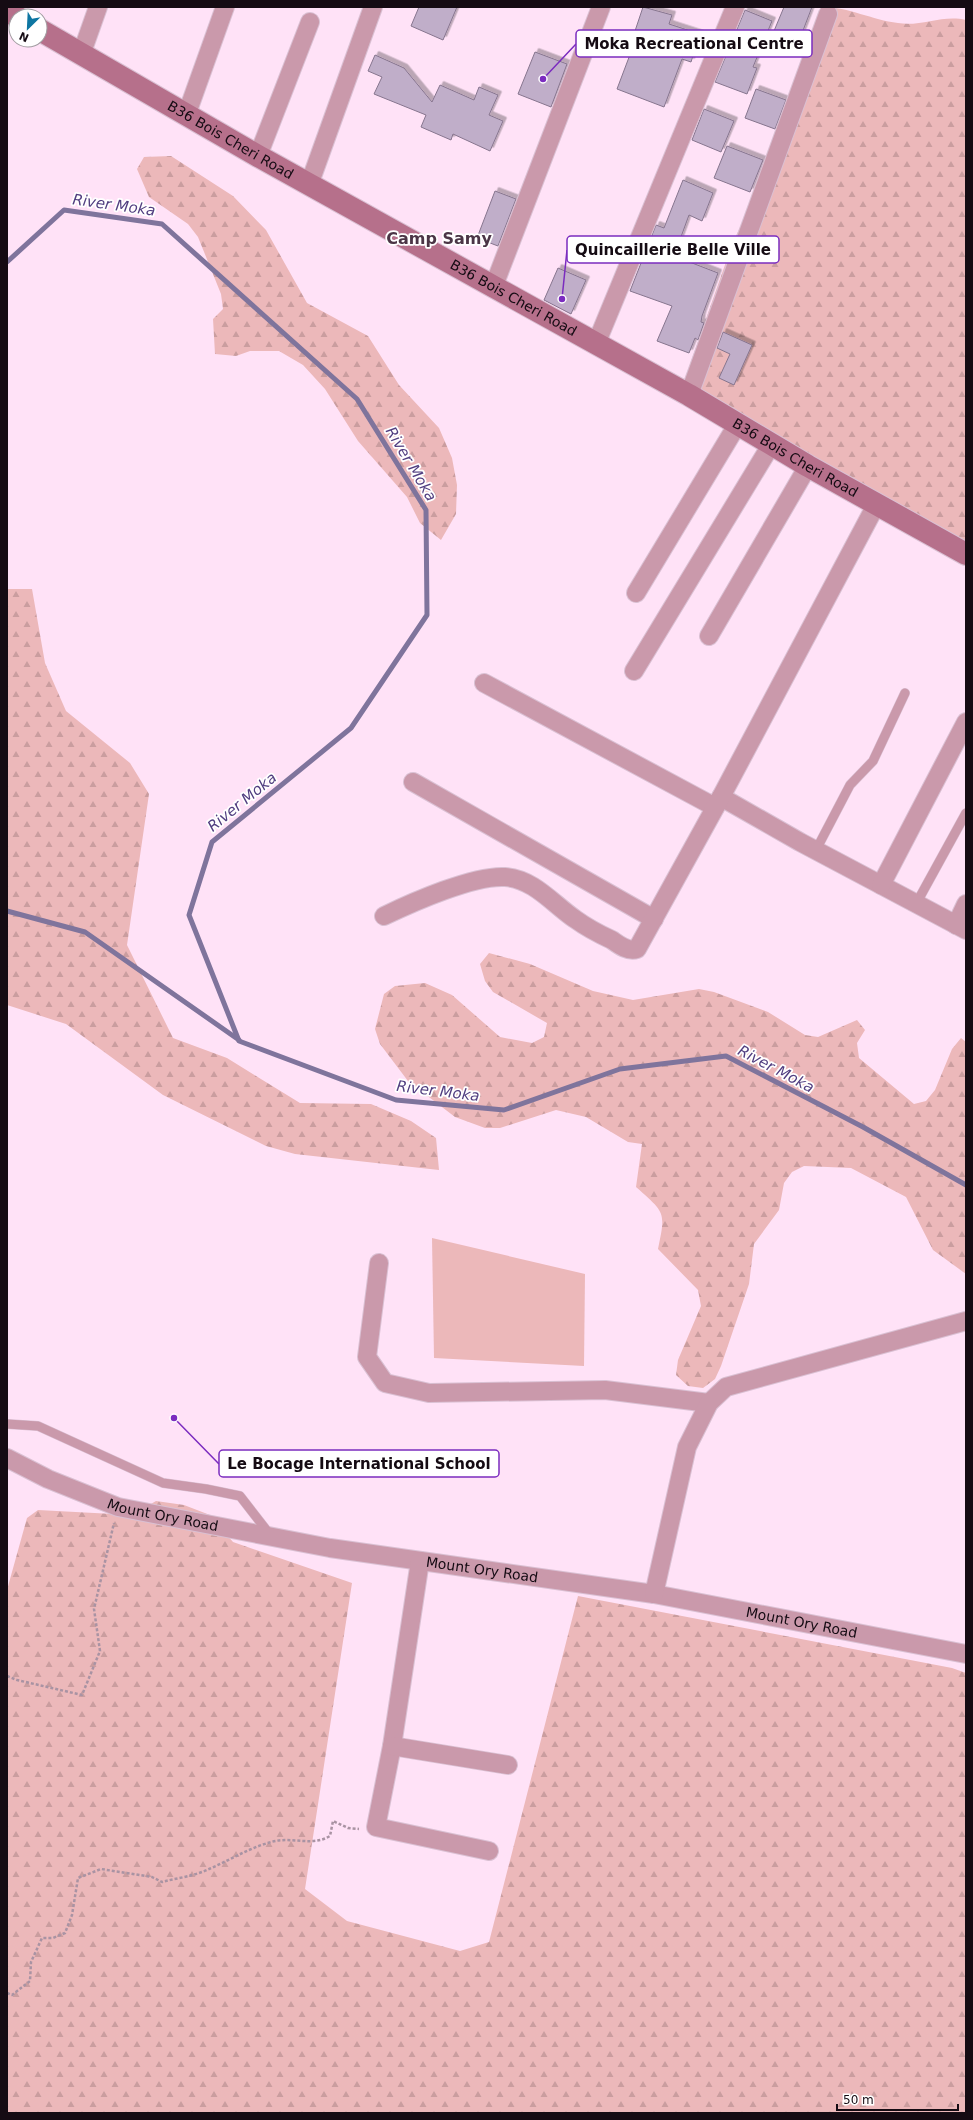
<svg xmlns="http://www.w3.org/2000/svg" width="973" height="2120" font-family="'DejaVu Sans',sans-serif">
  <defs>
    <pattern id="forest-firs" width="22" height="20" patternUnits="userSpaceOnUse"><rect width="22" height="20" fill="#ecb8ba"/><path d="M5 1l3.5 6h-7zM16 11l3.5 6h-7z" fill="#ca9d9f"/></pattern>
    <filter id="shadow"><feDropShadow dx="3.5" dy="-3.5" stdDeviation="0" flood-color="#0004"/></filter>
  </defs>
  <rect width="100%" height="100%" fill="#ffe2f7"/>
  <polygon fill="#ecb8ba" points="432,1238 585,1274 584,1366 434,1358"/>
  <g fill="url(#forest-firs)">
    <path d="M 822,7 C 849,7 872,20 898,23 C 921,27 943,14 966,20 L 966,547 L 681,390 L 733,242 L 750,207 Z"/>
    <polygon points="171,156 233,196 266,230 307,303 368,336 399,385 439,428 452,458 457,485 456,514 441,540 420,523 407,497 358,441 325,389 303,365 279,351 250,351 236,356 215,354 213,319 223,309 221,294 198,237 188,224 149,197 137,169 144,157"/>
    <polygon points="7,589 32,589 45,663 66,711 130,763 149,794 127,945 173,1038 227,1058 300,1103 371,1104 411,1121 436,1138 439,1170 295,1154 266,1146 163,1095 66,1024 7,1005"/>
    <path d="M 489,953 L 530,964 L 593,991 L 633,1000 L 699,989 L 714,992 L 768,1012 L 805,1035 L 818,1037 L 857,1020 L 865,1030 L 857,1043 L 859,1058 L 914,1104 L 926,1101 L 935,1090 L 952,1049 L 961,1038 L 966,1042 L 966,1274 L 933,1250 L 906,1197 L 851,1168 L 804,1166 L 792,1172 L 784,1183 L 779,1210 L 754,1244 L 749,1284 L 721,1366 L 715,1379 L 703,1388 L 688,1386 L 676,1375 L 678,1360 L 701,1306 L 698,1290 L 658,1249 C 666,1211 665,1213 636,1187 L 642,1144 L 628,1142 L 586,1117 L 556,1110 L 500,1128 L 485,1128 L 455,1117 L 408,1081 L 380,1044 L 375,1029 L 384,994 L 395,986 L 425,983 L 452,995 L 500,1037 L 532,1043 L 544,1037 L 547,1023 L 493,992 L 485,981 L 480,964 Z"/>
    <polygon points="156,1501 184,1505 210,1515 233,1542 352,1583 305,1889 347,1921 460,1951 489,1942 578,1596 952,1668 966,1673 966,2113 7,2113 7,1590 27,1518 38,1510 132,1515"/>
  </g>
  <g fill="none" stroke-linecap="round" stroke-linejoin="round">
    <g stroke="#7f749c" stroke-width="5">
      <polyline points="7,262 64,210 162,224 357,399 426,510 427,615 351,728 212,842 189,915 239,1041 396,1100 504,1110 620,1069 726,1056 863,1127 966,1185"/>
      <polyline points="7,911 85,932 239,1040"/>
    </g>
  </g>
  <g fill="#c0aec9" stroke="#86758e" filter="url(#shadow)">
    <polygon points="419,7 457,7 443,40 411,26"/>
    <polygon points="643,7 672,15 669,24 700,34 691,62 682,59 664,107 617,89 634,44 631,43"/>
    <polygon points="784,7 812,7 799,41 774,31"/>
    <polygon points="745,10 772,21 753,67 757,68 747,94 715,82"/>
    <polygon points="535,52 567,64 551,107 518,94"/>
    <polygon points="375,55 404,68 432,102 440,85 474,100 479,87 498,95 489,115 503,121 490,151 453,134 451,140 421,127 426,115 374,94 382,77 368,71"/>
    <polygon points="756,89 786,100 775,129 745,118"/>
    <polygon points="704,109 734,121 721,152 692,140"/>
    <polygon points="727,146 763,160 750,192 714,178"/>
    <polygon points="683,180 713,193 702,221 689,215 674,256 718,273 702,316 701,322 704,323 698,340 695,338 689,353 657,341 672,306 630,291 656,225 664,228"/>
    <polygon points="495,191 516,199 498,246 477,238"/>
    <polygon points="558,268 586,280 571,314 544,300"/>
    <polygon points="723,332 752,345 734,385 719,378 730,354 717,348"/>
  </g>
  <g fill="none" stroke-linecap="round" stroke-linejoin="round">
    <defs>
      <g id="service">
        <polyline points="816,850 850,785 873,761 905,693"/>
        <polyline points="916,904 966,813"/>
        <polyline points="7,1424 38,1426 163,1483 206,1489 240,1496 271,1536"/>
      </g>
      <g id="minor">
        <polyline points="81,55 98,7"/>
        <polyline points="186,116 225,7"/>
        <polyline points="258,156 310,22"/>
        <polyline points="309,185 373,7"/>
        <polyline points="493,288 601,7"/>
        <polyline points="596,344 735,7"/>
        <polyline points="689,395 828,14"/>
        <polyline points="636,593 737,425"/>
        <polyline points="709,636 808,466"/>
        <polyline points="634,671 771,445"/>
        <polyline points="484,683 715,807"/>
        <polyline points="413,782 654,919"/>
        <polyline points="721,797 800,842 966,930"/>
        <polyline points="881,885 966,722"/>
        <path d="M 384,916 C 413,902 474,875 505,877 C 534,879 553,904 575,919 C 586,927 599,934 612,940 C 619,945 628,952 637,949 L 721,797 L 876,505"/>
        <polyline points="956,925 966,904"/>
        <polyline points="379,1263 367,1357 385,1383 429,1393 605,1390 709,1403"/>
        <path id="s1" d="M 7,1458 L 48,1479 L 118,1507 L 330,1548 L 654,1594 L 966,1654"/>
        <polyline points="420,1561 392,1746 376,1827 489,1851"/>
        <polyline points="654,1594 687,1447 709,1403 726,1387 966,1321"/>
        <polyline points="392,1746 508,1765"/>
      </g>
      <g id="secondary">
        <polyline points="7,11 16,16"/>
        <path id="s2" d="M 40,30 L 258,156 L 689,395 L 808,466 L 966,554"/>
      </g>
    </defs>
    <use href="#service" stroke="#dac0d3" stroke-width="10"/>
    <use href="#minor" stroke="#dac0d3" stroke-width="20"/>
    <use href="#secondary" stroke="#dac0d3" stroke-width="24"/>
    <g stroke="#a993a3" stroke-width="2.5" stroke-dasharray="3 2" stroke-linecap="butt">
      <polyline points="7,1676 17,1680 82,1695 100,1651 94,1609 114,1523"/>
      <path d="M 7,1993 L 12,1995 L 30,1981 L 31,1962 L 42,1938 L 53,1938 L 65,1933 L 72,1915 L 78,1878 L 101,1869 L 152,1877 L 162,1882 C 177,1878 195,1876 209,1869 C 230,1860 249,1848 271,1842 C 291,1836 312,1847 330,1836 L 333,1821 L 348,1828 L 359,1829"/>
    </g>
    <use href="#service" stroke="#ca99ab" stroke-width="9"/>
    <use href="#minor" stroke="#ca99ab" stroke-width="18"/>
    <use href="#secondary" stroke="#b6708b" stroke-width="22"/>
  </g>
  <g text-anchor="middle" stroke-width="3.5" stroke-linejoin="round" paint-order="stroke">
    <g font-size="14" fill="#150b13" stroke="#fff">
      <text dy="5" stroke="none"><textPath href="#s2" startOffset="220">B36 Bois Cheri Road</textPath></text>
      <text dy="5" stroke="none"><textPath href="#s2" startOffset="544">B36 Bois Cheri Road</textPath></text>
      <text dy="5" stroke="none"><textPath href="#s2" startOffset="868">B36 Bois Cheri Road</textPath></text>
      <text dy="5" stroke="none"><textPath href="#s1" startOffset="167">Mount Ory Road</textPath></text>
      <text dy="5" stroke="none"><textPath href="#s1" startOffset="491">Mount Ory Road</textPath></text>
      <text dy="5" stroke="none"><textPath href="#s1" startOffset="815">Mount Ory Road</textPath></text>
    </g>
    <g font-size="15" font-style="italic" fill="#513e80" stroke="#fff">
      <text transform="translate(114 205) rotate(8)" y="5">River Moka</text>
      <text transform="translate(411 464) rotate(59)" y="5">River Moka</text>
      <text transform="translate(242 802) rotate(-39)" y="5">River Moka</text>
      <text transform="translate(776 1069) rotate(28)" y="5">River Moka</text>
      <text transform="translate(438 1091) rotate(7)" y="5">River Moka</text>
    </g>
    <g font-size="16" font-weight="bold" fill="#4b3546" stroke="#fff">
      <text x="439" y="244">Camp Samy</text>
    </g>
  </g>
  <path fill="none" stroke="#7b2cbf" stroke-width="1.5" d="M543 79L576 44M562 299L567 250M174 1418L219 1464"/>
  <g fill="#7b2cbf" stroke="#fff" stroke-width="1.5">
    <circle cx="543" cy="79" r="4"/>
    <circle cx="562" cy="299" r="4"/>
    <circle cx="174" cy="1418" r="4"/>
  </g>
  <g fill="#fff" stroke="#7b2cbf" stroke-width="1.5">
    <rect x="576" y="30" width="236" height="27" rx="4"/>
    <rect x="567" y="236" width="212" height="27" rx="4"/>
    <rect x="219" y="1450" width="280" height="27" rx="4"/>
  </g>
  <g font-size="15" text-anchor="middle" font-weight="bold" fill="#150b13">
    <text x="694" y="49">Moka Recreational Centre</text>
    <text x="673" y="255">Quincaillerie Belle Ville</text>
    <text x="359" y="1469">Le Bocage International School</text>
  </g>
  <rect width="973" height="2120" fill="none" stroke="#150b13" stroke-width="16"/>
  <g transform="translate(28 28) rotate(204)"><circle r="19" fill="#ffffff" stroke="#a19da1"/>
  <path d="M0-3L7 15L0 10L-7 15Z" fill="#0e76a2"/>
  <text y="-6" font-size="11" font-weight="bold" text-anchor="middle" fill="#150b13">N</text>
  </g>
  <path d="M837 2104v6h121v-6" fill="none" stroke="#150b13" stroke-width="2"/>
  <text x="843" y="2104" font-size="12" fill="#150b13" stroke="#ffffff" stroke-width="3" paint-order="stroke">50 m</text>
</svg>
